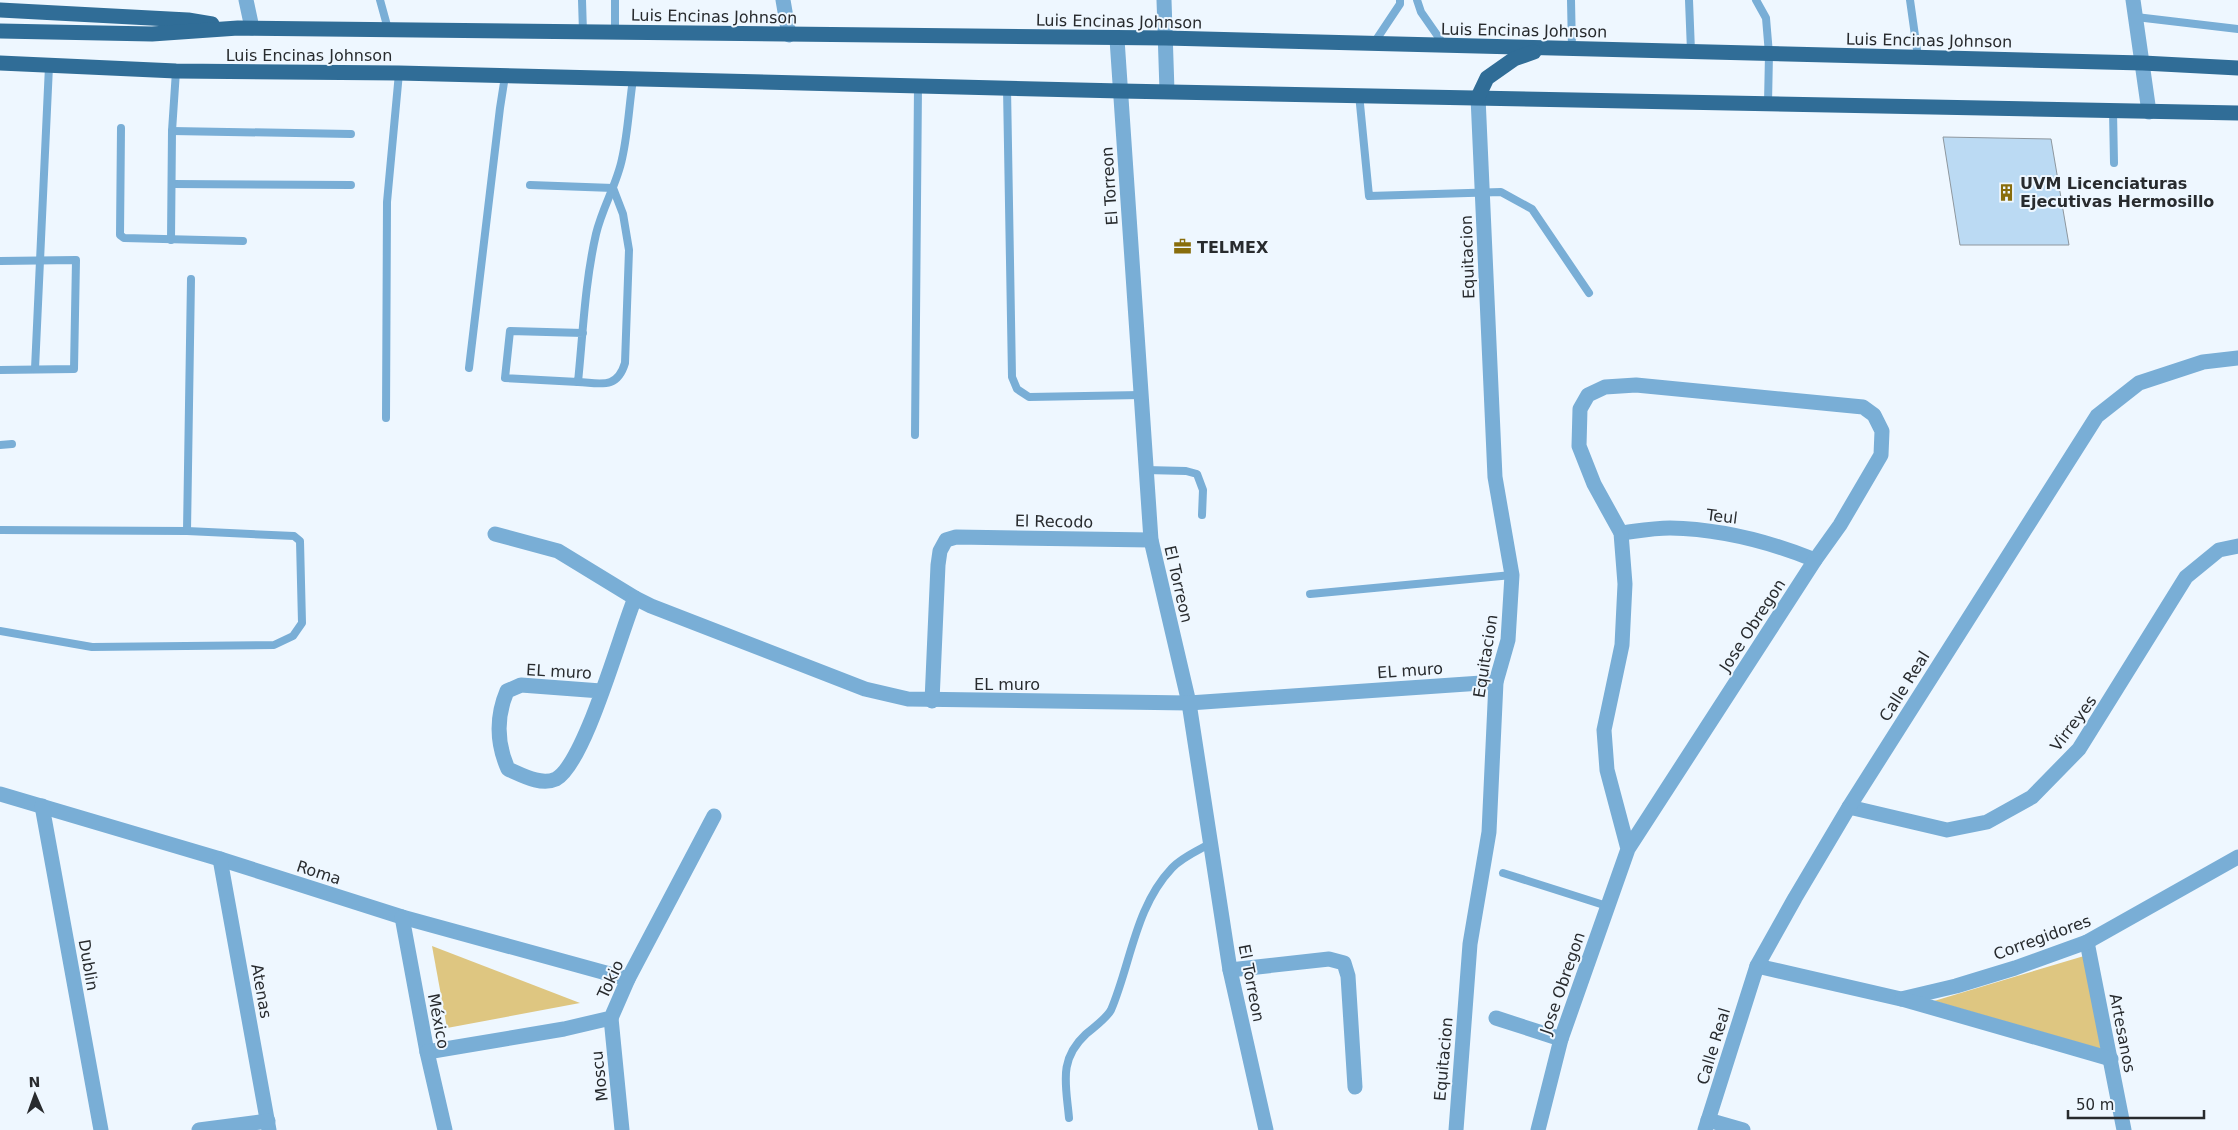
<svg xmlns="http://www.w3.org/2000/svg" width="2238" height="1130" font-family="'DejaVu Sans',sans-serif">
  <rect width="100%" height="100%" fill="#eef7ff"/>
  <g fill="#dec681">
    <polygon points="432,946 580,1003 447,1028"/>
    <polygon points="2084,956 2101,1049 1934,1001"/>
  </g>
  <polygon fill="#bbdaf3" stroke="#8e979e" points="1943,137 2051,139 2069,245 1960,245"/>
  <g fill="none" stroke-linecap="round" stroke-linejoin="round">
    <g stroke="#79aed6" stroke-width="8">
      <polyline points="380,0 388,29"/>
      <polyline points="582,0 583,32"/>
      <polyline points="615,0 615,32"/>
      <polyline points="1417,0 1421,12 1444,45"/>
      <polyline points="1571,0 1572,49"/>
      <polyline points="1689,0 1691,51"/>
      <polyline points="1756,0 1766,18 1769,54 1768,103"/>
      <polyline points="1910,0 1918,57"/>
      <polyline points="2136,17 2238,29"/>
      <polyline points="1374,43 1400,4 1400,0"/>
      <polyline points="1007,88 1012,377 1017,389 1029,397 1141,395"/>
      <polyline points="1359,94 1369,196 1501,192 1532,209 1589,293"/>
      <polyline points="2113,111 2114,163"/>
      <polyline points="121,128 120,235 124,238 243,241"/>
      <polyline points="172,131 351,134"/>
      <polyline points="172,184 351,185"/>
      <path d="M 530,185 L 613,188 L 623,214 L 629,250 L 625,363 C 617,390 600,383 578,382"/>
      <polyline points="171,240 172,131 176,71"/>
      <polyline points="0,261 76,260 74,369 0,370"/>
      <path d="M 583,333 L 510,331 L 505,378 L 578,382 C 583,332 585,282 596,234 C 602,208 617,184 622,159 C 628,133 629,106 633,79"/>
      <polyline points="469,368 500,108 505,76"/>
      <polyline points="35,369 49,66"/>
      <polyline points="386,418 387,202 399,73"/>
      <polyline points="915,435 918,86"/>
      <polyline points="0,445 12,444"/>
      <polyline points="1146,470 1186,471 1197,474 1203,490 1202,515"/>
      <polyline points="0,530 187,531 294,536 300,541 302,623 293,636 274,645 92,647 0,631"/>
      <polyline points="187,531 191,279"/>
      <polyline points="1310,594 1512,575"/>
      <polyline points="1503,873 1607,906"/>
      <path d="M 1069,1118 C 1066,1084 1058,1060 1086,1034 C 1094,1027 1106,1019 1111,1010 C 1131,963 1135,907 1172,868 C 1182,857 1199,850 1211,843"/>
    </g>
    <g stroke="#79aed6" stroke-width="15">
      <polyline points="246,0 252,28"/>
      <polyline points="783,0 789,35"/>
      <polyline points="1164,0 1167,91"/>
      <polyline points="2133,0 2149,112"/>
      <polyline points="1117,39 1151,540 1189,703 1230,970 1266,1130"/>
      <path d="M 1621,533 C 1637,531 1654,528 1670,528 C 1721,529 1768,541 1815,560"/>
      <polyline points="495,534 558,551 635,598"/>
      <path d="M 601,691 L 521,685 L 507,691 C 496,717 497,744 508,769 C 522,775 541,786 556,779 C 585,763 620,634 635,598 L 651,606 L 865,689 L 908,699 L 1189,703 L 1496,682"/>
      <polyline points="932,701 938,565 940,551 946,540 956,537 1151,540"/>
      <polyline points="0,794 220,859 402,917 628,979"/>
      <polyline points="42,806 101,1130"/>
      <polyline points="1849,807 1947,830 1987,822 2032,797 2079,749 2186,577 2219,550 2238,546"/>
      <polyline points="220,859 269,1130"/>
      <polyline points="402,917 427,1052 445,1130"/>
      <polyline points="2087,942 2124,1130"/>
      <polyline points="1757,966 1901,999 1956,986 2015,968 2087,942 2238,857"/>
      <polyline points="1230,970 1329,959 1344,963 1348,976 1355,1087"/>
      <polyline points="1902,999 2111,1059"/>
      <polyline points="611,1018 622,1130"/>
      <polyline points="1496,1018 1561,1039"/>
      <polyline points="427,1052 564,1029 611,1018 628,979 714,816"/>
      <polyline points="1708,1120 1743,1130"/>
      <polyline points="199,1130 268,1121"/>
      <polyline points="1456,1130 1470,944 1489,832 1496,682 1508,640 1512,575 1495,477 1478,97"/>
      <polyline points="1538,1130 1561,1039 1628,849 1607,770 1604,730 1622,645 1625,584 1621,533 1594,484 1579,446 1580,409 1588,395 1605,387 1636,385 1863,407 1874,415 1882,431 1881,455 1840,525 1815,560 1628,849"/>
      <polyline points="1705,1130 1757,966 1795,898 1849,807 2097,416 2139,383 2203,362 2238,358"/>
    </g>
    <g stroke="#306d97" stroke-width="15">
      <polyline points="0,10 188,20 212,24"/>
      <polyline points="0,31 152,34 238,28 1166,38 2143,63 2238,68"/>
      <polyline points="0,63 176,71 399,73 1121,91 2238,113"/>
      <polyline points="1478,97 1487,78 1514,59 1534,52"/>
    </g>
  </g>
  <defs>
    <symbol id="building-bare" viewBox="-9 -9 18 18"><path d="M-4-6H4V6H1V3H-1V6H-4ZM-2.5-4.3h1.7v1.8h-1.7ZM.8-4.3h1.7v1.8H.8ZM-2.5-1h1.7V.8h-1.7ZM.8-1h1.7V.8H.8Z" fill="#886d0c" stroke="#eef7ff" stroke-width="2.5" paint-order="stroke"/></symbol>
    <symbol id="office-bare" viewBox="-9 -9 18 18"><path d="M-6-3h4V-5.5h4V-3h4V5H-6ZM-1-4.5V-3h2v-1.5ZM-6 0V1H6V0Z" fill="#886d0c" stroke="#eef7ff" stroke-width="2.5" paint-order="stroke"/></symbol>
  </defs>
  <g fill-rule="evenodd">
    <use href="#building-bare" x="1994" y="180" width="25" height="25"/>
    <use href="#office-bare" x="1170" y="234" width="25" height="25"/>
  </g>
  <g text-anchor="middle" stroke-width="4" stroke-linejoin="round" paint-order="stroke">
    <g font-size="16" fill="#282b2e" stroke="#eef7ff">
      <text transform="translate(714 16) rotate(1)" y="6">Luis Encinas Johnson</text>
      <text transform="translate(1119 21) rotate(1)" y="6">Luis Encinas Johnson</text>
      <text transform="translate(1524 30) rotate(1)" y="6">Luis Encinas Johnson</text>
      <text transform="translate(1929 40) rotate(1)" y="6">Luis Encinas Johnson</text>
      <text x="309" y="61">Luis Encinas Johnson</text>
      <text transform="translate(1109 186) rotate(-94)" y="6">El Torreon</text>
      <text transform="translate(1467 257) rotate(-92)" y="6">Equitacion</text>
      <text transform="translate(1722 516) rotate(7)" y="6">Teul</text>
      <text transform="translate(1054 521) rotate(1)" y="6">El Recodo</text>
      <text transform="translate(1179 584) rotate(77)" y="6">El Torreon</text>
      <text transform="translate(1752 625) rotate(-57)" y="6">Jose Obregon</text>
      <text transform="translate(1485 656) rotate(-81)" y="6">Equitacion</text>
      <text transform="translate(1410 670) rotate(-4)" y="6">EL muro</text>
      <text transform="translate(559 671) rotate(3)" y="6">EL muro</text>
      <text x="1007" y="690">EL muro</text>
      <text transform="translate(1904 686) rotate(-58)" y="6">Calle Real</text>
      <text transform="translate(2073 723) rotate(-53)" y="6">Virreyes</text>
      <text transform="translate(319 872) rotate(18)" y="6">Roma</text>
      <text transform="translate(2042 937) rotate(-20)" y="6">Corregidores</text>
      <text transform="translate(89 965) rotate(80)" y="6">Dublin</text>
      <text transform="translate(610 979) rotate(-65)" y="6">Tokio</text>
      <text transform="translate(1252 983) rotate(79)" y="6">El Torreon</text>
      <text transform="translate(1562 983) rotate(-71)" y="6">Jose Obregon</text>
      <text transform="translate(262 991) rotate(80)" y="6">Atenas</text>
      <text transform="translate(439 1021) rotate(79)" y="6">México</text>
      <text transform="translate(2123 1033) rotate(79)" y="6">Artesanos</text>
      <text transform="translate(1713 1046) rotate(-73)" y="6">Calle Real</text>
      <text transform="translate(1443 1059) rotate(-85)" y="6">Equitacion</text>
      <text transform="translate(599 1076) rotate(-96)" y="6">Moscu</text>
    </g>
    <g font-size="16" font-weight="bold" fill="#282b2e" stroke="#eef7ff" text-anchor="start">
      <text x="2020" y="189">UVM Licenciaturas<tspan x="2020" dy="18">Ejecutivas Hermosillo</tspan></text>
      <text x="1197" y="253">TELMEX</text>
    </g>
  </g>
  <g transform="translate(35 1095) rotate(358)" stroke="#eef7ff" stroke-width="4" paint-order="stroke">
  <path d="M0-4L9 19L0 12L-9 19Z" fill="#282b2e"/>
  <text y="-8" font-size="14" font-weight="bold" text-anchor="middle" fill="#282b2e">N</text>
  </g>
  <path d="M2068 1110v8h136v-8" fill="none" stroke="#282b2e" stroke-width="2.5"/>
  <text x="2076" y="1110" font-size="15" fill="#282b2e" stroke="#eef7ff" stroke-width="4" paint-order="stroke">50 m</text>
</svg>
